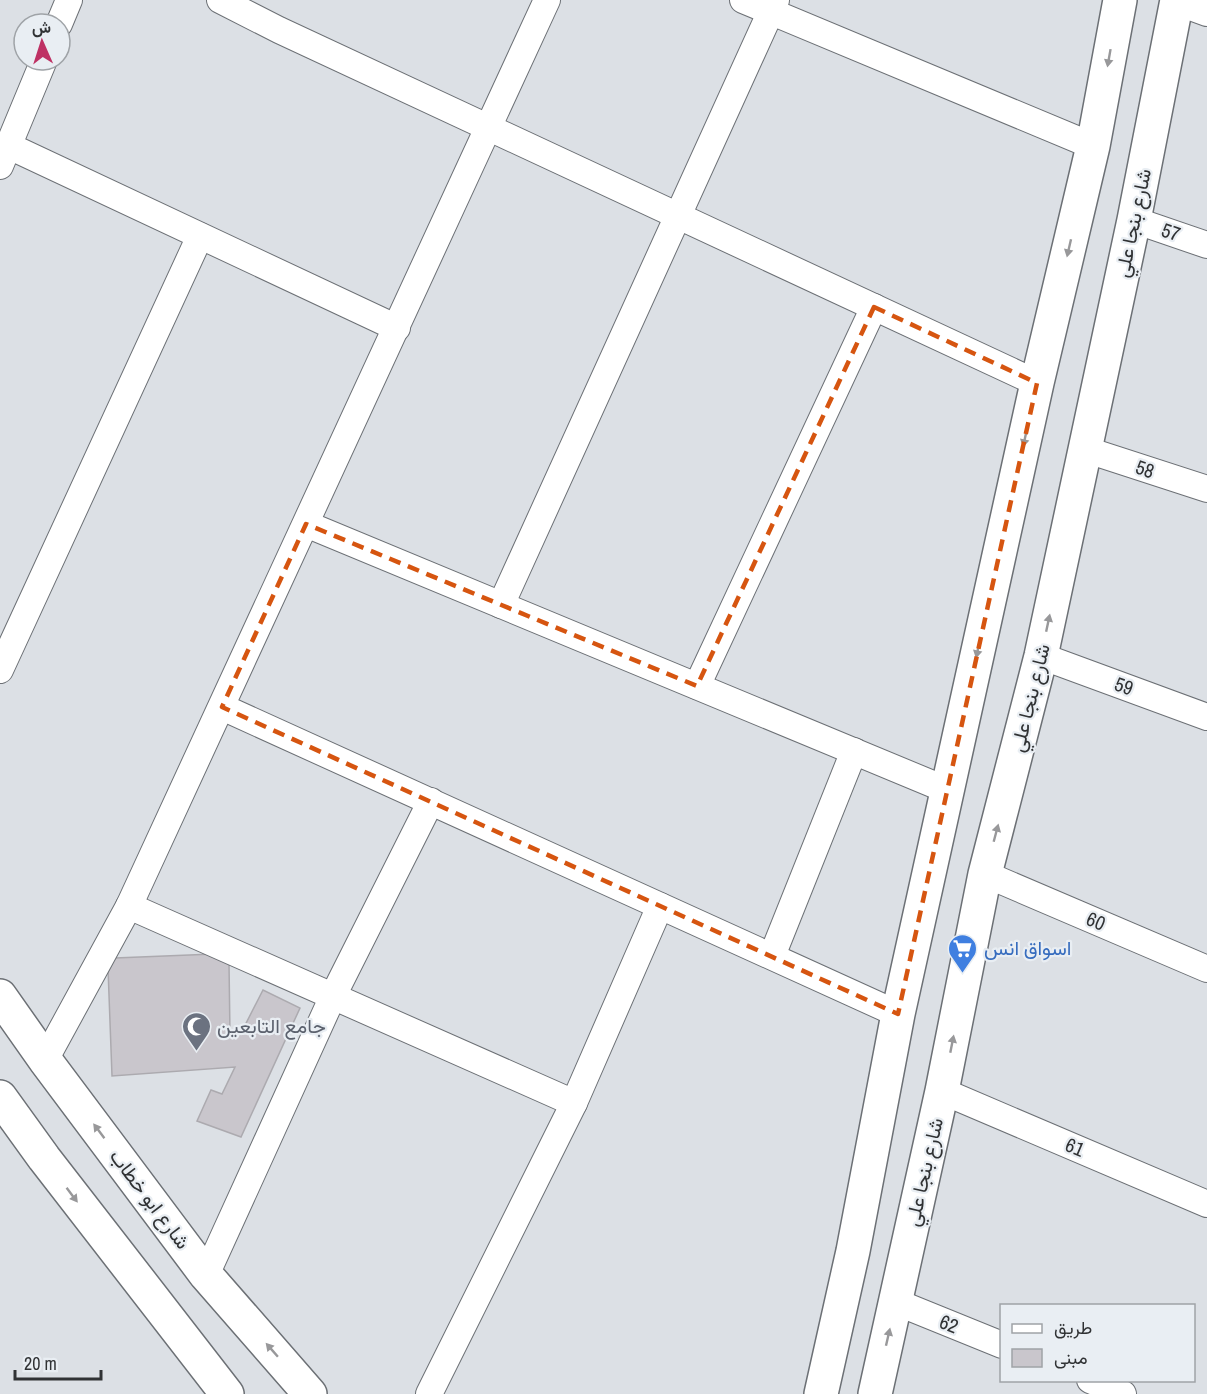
<svg xmlns="http://www.w3.org/2000/svg" width="1207" height="1394" font-family="'Archivo Narrow',Vazirmatn,sans-serif">
  <rect width="100%" height="100%" fill="#dce0e5"/>
  <polygon fill="#c9c6cc" stroke="#acaaaf" stroke-width="1.5" points="214,954 229,963 230,1035 240,1035 263,990 300,1008 241,1137 197,1121 211,1090 222,1094 235,1067 112,1076 108,968 115,958"/>
  <g fill="none" stroke-linecap="round" stroke-linejoin="round">
    <defs>
      <g id="minor">
        <polyline points="220,0 279,30 1037,383"/>
        <polyline points="743,0 1093,146"/>
        <polyline points="1177,2 1207,13"/>
        <polyline points="59,24 69,0"/>
        <polyline points="9,146 397,328"/>
        <polyline points="0,166 44,60"/>
        <polyline points="1134,220 1207,245"/>
        <polyline points="1084,449 1207,489"/>
        <polyline points="306,524 947,790"/>
        <polyline points="501,605 776,0"/>
        <polyline points="1041,656 1207,717"/>
        <polyline points="0,670 200,236"/>
        <polyline points="697,686 874,307"/>
        <polyline points="222,707 898,1014"/>
        <polyline points="985,874 1207,969"/>
        <polyline points="129,906 574,1103"/>
        <polyline points="772,956 854,751"/>
        <polyline points="45,1060 129,906 547,0"/>
        <polyline points="942,1091 1207,1204"/>
        <polyline points="206,1275 333,996 431,801"/>
        <polyline points="896,1302 1002,1345"/>
        <polyline points="1090,1380 1123,1394"/>
        <polyline points="429,1394 574,1103 660,906"/>
      </g>
      <g id="secondary">
        <polyline points="0,996 45,1060 206,1275 310,1394"/>
        <polyline points="0,1097 44,1158 227,1394"/>
        <polyline points="821,1394 853,1251 898,1014 1037,383 1093,146 1120,0"/>
        <polyline points="875,1394 942,1091 985,874 1041,656 1134,220 1177,0"/>
      </g>
    </defs>
    <use href="#minor" stroke="#6c7075" stroke-width="28"/>
    <use href="#secondary" stroke="#6c7075" stroke-width="36"/>
    <use href="#minor" stroke="#fff" stroke-width="26"/>
    <use href="#secondary" stroke="#fff" stroke-width="33"/>
  </g>
  <defs><path id="oneway-solid" d="M-6-.8H1V-3.2L6.5 0L1 3.2V.8H-6Z" transform="scale(1.5)"/></defs>
  <g fill="#98989a">
    <use href="#oneway-solid" transform="translate(1109 58) rotate(100)"/>
    <use href="#oneway-solid" transform="translate(1069 248) rotate(103)"/>
    <use href="#oneway-solid" transform="translate(1025 438) rotate(102)"/>
    <use href="#oneway-solid" transform="translate(1048 623) rotate(-78)"/>
    <use href="#oneway-solid" transform="translate(978 649) rotate(102)"/>
    <use href="#oneway-solid" transform="translate(996 833) rotate(-75)"/>
    <use href="#oneway-solid" transform="translate(952 1044) rotate(-79)"/>
    <use href="#oneway-solid" transform="translate(99 1131) rotate(-127)"/>
    <use href="#oneway-solid" transform="translate(72 1195) rotate(53)"/>
    <use href="#oneway-solid" transform="translate(888 1337) rotate(-77)"/>
    <use href="#oneway-solid" transform="translate(272 1350) rotate(-131)"/>
  </g>
  <path fill="none" stroke="#d65510" stroke-width="4.5" stroke-dasharray="12 8" stroke-linejoin="round" d="M 874,307 L 1037,383 L 898,1014 L 222,707 L 306,524 L 697,686 Z"/>
  <defs>
    <symbol id="supermarket-pin" viewBox="-11 -11 22 30"><path d="M0 17L-7.5 6A9.5 9.5 0 1 1 7.5 6Z" fill="#3f7fe0" stroke="#e9eef3"/><path d="M-6-5.5h2.5l.6 2H6L4.5 2H-2.5L-4.4-4H-6ZM-1.5 3.2a1.3 1.3 0 1 0 .1 0ZM3 3.2a1.3 1.3 0 1 0 .1 0Z" fill="#fff"/></symbol>
    <symbol id="mosque-pin" viewBox="-11 -11 22 30"><path d="M0 17L-7.5 6A9.5 9.5 0 1 1 7.5 6Z" fill="#6b7280" stroke="#e9eef3"/><path d="M3.5-4.9A6 6 0 1 0 3.5 4.9A5 5 0 1 1 3.5-4.9Z" fill="#fff"/></symbol>
  </defs>
  <g fill-rule="evenodd">
    <use href="#supermarket-pin" x="946" y="932" width="33" height="45"/>
    <use href="#mosque-pin" x="180" y="1010" width="33" height="45"/>
  </g>
  <g text-anchor="middle" stroke-width="4.5" stroke-linejoin="round" paint-order="stroke">
    <g font-size="20" fill="#303234" stroke="#e9eef3">
      <text transform="translate(1133 223) rotate(-78)" y="7">شارع بنجا علي</text>
      <text transform="translate(1171 232) rotate(19)" y="7">57</text>
      <text transform="translate(1145 469) rotate(18)" y="7">58</text>
      <text transform="translate(1124 686) rotate(20)" y="7">59</text>
      <text transform="translate(1030 698) rotate(-76)" y="7">شارع بنجا علي</text>
      <text transform="translate(1096 921) rotate(23)" y="7">60</text>
      <text transform="translate(1075 1147) rotate(23)" y="7">61</text>
      <text transform="translate(924 1172) rotate(-77)" y="7">شارع بنجا علي</text>
      <text transform="translate(150 1199) rotate(53)" y="7">شارع ابو خطاب</text>
      <text transform="translate(949 1324) rotate(22)" y="7">62</text>
    </g>
    <g font-size="20" fill="#366cbe" stroke="#e9eef3" text-anchor="start">
      <text x="984" y="955">اسواق انس</text>
    </g>
    <g font-size="20" fill="#5b616d" stroke="#e9eef3" text-anchor="start">
      <text x="217" y="1033">جامع التابعين</text>
    </g>
  </g>
  <rect x="1000" y="1304" width="195" height="78" fill="#e9eef3" stroke="#9fa3a7" stroke-width="1.5"/>
  <rect x="1012" y="1324" width="30" height="9" fill="#ffffff" stroke="#9fa3a7" stroke-width="1.5"/>
  <text x="1054" y="1334" font-size="18" fill="#303234">طريق</text>
  <rect x="1012" y="1349" width="30" height="18" fill="#c9c6cc" stroke="#9fa3a7" stroke-width="1.5"/>
  <text x="1054" y="1364" font-size="18" fill="#303234">مبنى</text>
  <g transform="translate(42 42) rotate(357)"><circle r="28" fill="#e9eef3" stroke="#9fa3a7" stroke-width="1.5"/>
  <path d="M0-4.5L10 22L0 15L-10 22Z" fill="#be3164"/>
  <text y="-9" font-size="16" font-weight="bold" text-anchor="middle" fill="#303234">ش</text>
  </g>
  <path d="M15 1370v9h86v-9" fill="none" stroke="#303234" stroke-width="3"/>
  <text x="24" y="1370" font-size="18" fill="#303234" stroke="#e9eef3" stroke-width="4.5" paint-order="stroke">20 m</text>
</svg>
